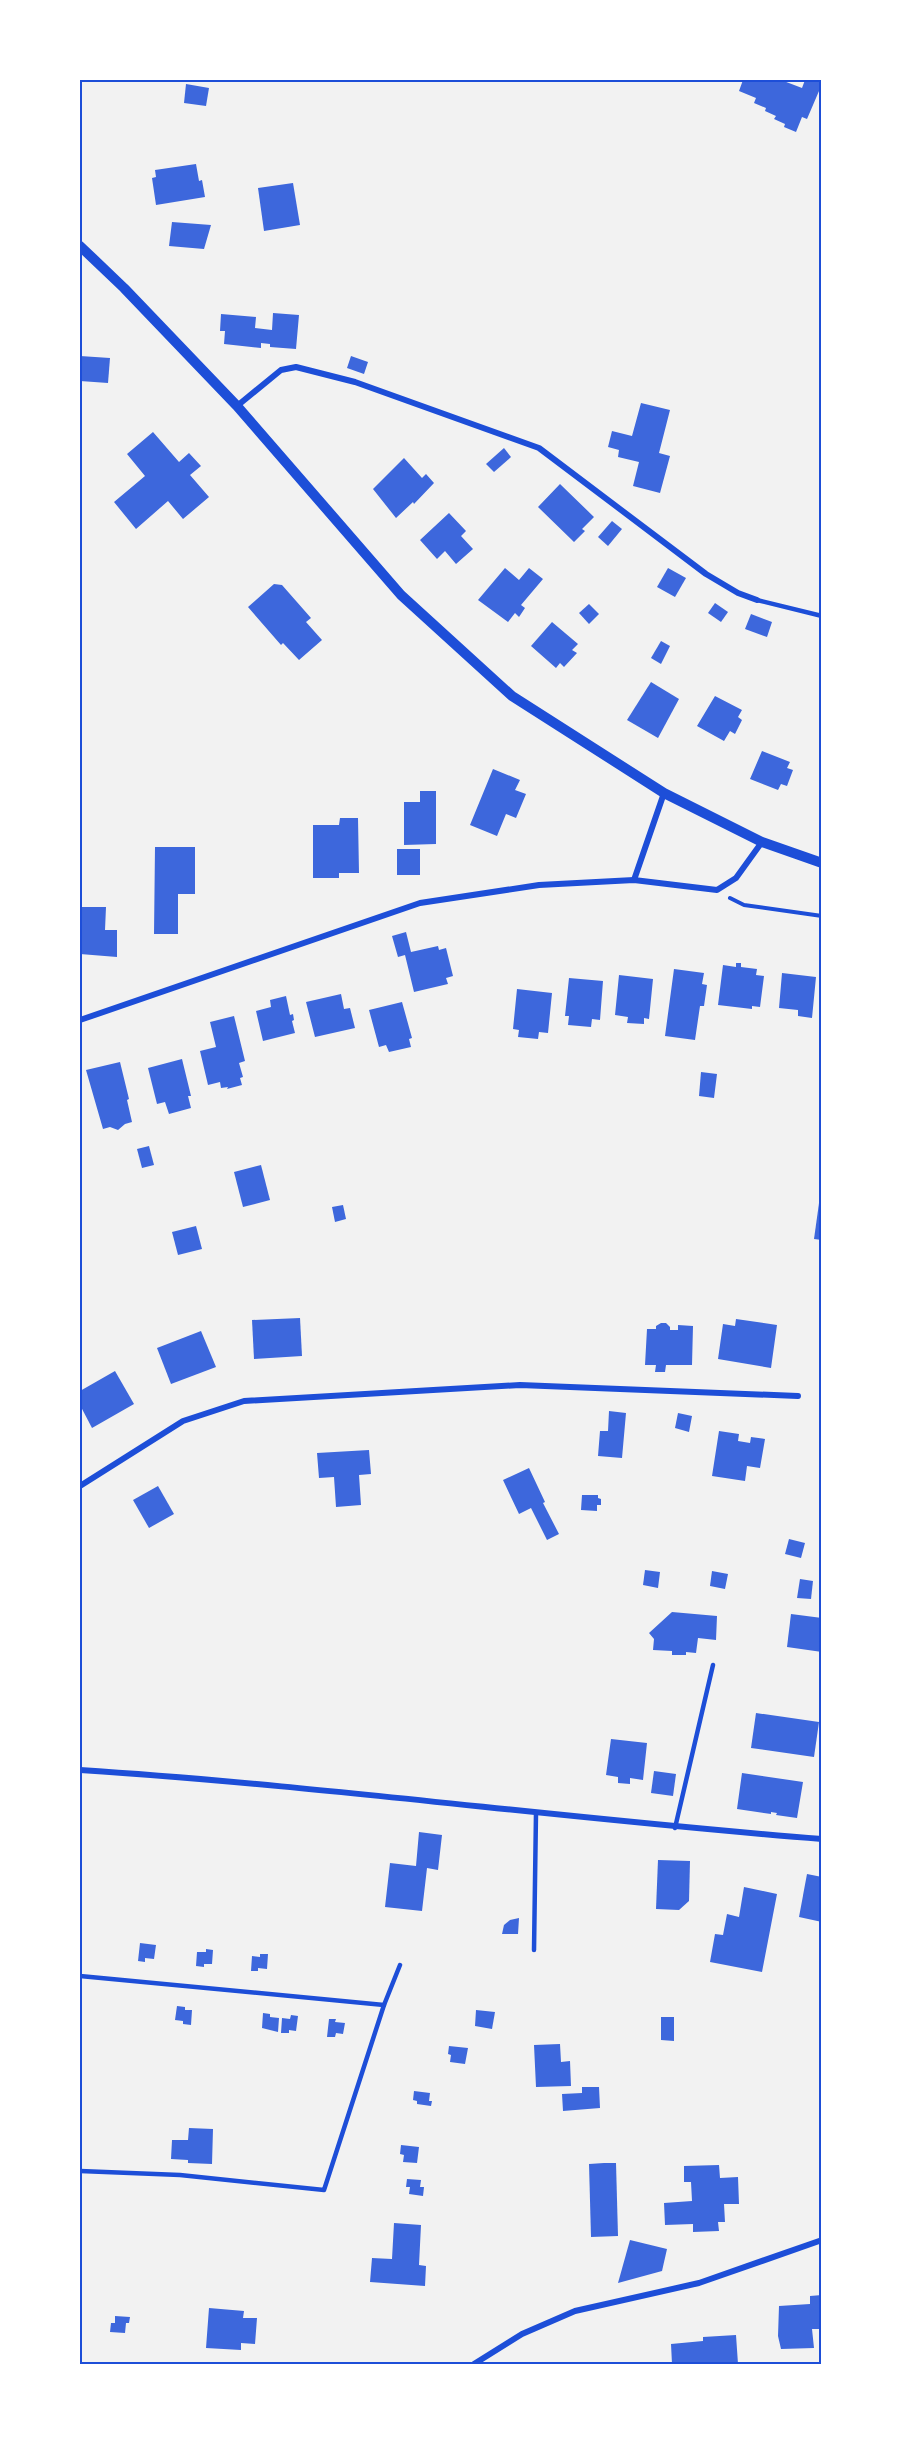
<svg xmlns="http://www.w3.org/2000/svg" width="901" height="2444" font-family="Roboto,sans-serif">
  <rect width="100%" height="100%" fill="#f2f2f2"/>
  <g fill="#3d67dc">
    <polygon points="743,80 781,80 802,88 805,80 822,80 822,84 807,119 802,117 796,132 784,127 785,124 774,119 776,116 765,111 766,108 754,103 756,98 739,91"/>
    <polygon points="186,84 209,88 206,106 184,103"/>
    <polygon points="196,164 199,181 202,180 205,197 156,205 152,178 156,177 155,170"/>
    <polygon points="293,183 300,225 264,231 258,188"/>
    <polygon points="172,222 211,225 204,249 169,246"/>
    <polygon points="273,313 299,315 296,349 270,347 270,344 261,343 261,348 224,344 225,331 220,331 221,314 256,317 255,328 272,330"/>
    <polygon points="80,356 110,358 108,383 80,381"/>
    <polygon points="351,356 368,362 364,374 347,368"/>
    <polygon points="641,403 670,410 659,453 670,456 660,493 633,486 639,462 618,457 619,450 608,447 612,431 632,436"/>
    <polygon points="153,432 179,462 189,453 201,466 190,475 209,497 183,519 168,501 136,529 114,502 145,476 127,454"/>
    <polygon points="504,448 511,457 494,472 486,464"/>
    <polygon points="404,458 422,478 426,474 434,483 414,504 413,502 396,518 373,489"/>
    <polygon points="560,484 594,517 582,529 585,531 574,542 538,507"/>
    <polygon points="449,513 466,531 461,536 473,549 456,564 445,551 437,559 420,540"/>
    <polygon points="612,521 622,529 608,546 598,537"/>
    <polygon points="505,568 519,580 529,568 543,579 521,605 525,608 519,617 515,613 508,622 478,600"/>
    <polygon points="668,568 686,578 675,597 657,587"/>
    <polygon points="274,584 282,585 311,618 306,622 322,640 299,660 283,643 281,645 248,607"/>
    <polygon points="715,603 728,612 721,622 708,613"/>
    <polygon points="589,604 599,614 589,624 579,613"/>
    <polygon points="751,614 772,622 767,637 745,629"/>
    <polygon points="552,622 578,644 572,650 577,653 564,667 560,663 556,668 531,646"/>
    <polygon points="661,641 670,646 661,664 651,658"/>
    <polygon points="651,682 679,699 658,738 627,720"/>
    <polygon points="715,696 742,710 738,717 742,720 735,734 730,731 724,741 697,726"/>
    <polygon points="762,751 790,762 787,768 793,770 787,786 781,784 778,790 750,779"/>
    <polygon points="493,769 520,780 515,790 526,794 516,818 506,814 497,836 470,825"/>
    <polygon points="420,791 436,791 436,844 404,845 404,802 420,802"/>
    <polygon points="340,818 358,818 359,873 339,873 339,878 313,878 313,825 339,825"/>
    <polygon points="155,847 195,847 195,894 178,894 178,934 154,934"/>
    <rect x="397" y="849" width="23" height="26"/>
    <polygon points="80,907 106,907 105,930 117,930 117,957 80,954"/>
    <polygon points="406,932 411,952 438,946 439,950 446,948 453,976 446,978 448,984 414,992 405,955 398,957 392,936"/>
    <polygon points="736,963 741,963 741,967 757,969 756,975 764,976 760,1007 752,1006 752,1009 718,1005 723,965 736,967"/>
    <polygon points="674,969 704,973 702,984 707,985 704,1006 700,1006 695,1040 665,1036"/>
    <polygon points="782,973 816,977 812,1018 798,1016 798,1010 779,1008"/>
    <polygon points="619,975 653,979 649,1019 644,1018 644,1024 627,1023 628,1017 615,1015"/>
    <polygon points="569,978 603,981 600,1020 592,1019 591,1027 568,1025 569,1016 565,1016"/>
    <polygon points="517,989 552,993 548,1033 539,1032 538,1039 518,1037 519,1030 513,1029"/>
    <polygon points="341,994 344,1009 350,1008 355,1028 315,1037 306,1002"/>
    <polygon points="286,996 290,1015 293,1014 294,1020 292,1021 295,1033 263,1041 256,1011 271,1007 270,1000"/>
    <polygon points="402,1002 412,1038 409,1039 411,1047 389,1052 386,1045 379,1047 369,1010"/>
    <polygon points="234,1016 245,1061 239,1063 243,1077 240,1078 242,1085 227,1089 228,1087 221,1088 220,1082 208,1085 200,1051 216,1047 210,1022"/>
    <polygon points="182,1059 191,1096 188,1096 191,1108 169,1114 165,1102 157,1104 148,1068"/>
    <polygon points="120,1062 129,1099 127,1100 132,1122 125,1124 118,1130 110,1127 103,1129 86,1070"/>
    <polygon points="701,1072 717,1074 714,1098 699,1096"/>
    <polygon points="149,1146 154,1165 142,1168 137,1149"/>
    <polygon points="261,1165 270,1200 243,1207 234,1172"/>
    <polygon points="820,1196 822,1196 822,1240 814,1239"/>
    <polygon points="343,1205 346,1219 335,1222 332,1207"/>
    <polygon points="196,1226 202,1249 178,1255 172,1232"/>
    <polygon points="300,1318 302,1356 254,1359 252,1320"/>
    <polygon points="736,1319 777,1325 771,1368 718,1359 723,1324 735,1326"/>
    <polygon points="661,1323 666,1323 670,1327 670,1330 678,1330 678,1325 693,1326 692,1365 666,1365 665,1372 655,1372 656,1365 645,1365 647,1329 656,1329 656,1326"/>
    <polygon points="201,1331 216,1367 171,1384 157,1348"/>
    <polygon points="115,1371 134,1404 92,1428 80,1405 80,1391"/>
    <polygon points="609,1411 626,1413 622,1458 598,1456 600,1431 608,1431"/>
    <polygon points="678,1413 692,1416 689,1432 675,1428"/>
    <polygon points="719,1431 739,1434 738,1441 750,1443 751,1437 765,1439 760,1468 747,1466 745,1481 712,1476"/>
    <polygon points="369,1450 371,1474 359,1475 361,1505 336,1507 334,1477 319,1478 317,1453"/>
    <polygon points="529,1468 545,1502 543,1503 559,1534 547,1540 531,1508 519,1514 503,1480"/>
    <polygon points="158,1486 174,1514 149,1528 133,1500"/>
    <polygon points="582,1495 598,1495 598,1498 601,1499 601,1505 597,1505 597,1511 581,1510"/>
    <polygon points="789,1539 805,1543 801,1558 785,1554"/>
    <polygon points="645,1570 660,1572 658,1588 643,1585"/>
    <polygon points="712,1571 728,1574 725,1589 710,1586"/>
    <polygon points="800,1579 813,1581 811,1599 797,1598"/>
    <polygon points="672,1612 717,1616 716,1640 698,1638 696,1653 686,1652 686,1655 672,1655 672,1651 653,1650 654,1639 649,1633"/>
    <polygon points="791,1614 822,1618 822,1652 787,1647"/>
    <polygon points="756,1713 819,1722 814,1757 751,1748"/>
    <polygon points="611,1739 647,1743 643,1780 630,1778 630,1784 618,1783 618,1777 606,1775"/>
    <polygon points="654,1771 676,1774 673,1796 651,1793"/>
    <polygon points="742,1773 803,1782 797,1818 776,1815 777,1813 771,1812 771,1814 737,1809"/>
    <polygon points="419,1832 442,1835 438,1870 427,1868 422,1911 385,1907 390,1863 416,1866"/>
    <polygon points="658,1860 690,1861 689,1901 679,1910 656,1909"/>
    <polygon points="807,1874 822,1877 822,1922 799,1917"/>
    <polygon points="744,1887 777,1894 762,1972 710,1962 715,1934 723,1935 727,1914 739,1917"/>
    <polygon points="519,1918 518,1934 502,1934 504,1925 510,1920"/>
    <polygon points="140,1943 156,1945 154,1959 145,1958 145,1962 138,1961"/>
    <polygon points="206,1949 213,1950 212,1964 204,1964 204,1967 196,1966 197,1952 206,1952"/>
    <polygon points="260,1954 268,1954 267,1969 258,1968 258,1971 251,1971 252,1956 260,1957"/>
    <polygon points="177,2006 185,2007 185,2010 192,2010 191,2025 183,2024 183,2021 175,2020"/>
    <polygon points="476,2010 495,2012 492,2029 475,2026"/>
    <polygon points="263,2013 270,2014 270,2017 279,2018 278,2032 262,2028"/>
    <polygon points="291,2015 298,2016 296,2031 289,2030 289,2033 281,2033 282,2018 290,2019"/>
    <polygon points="661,2017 674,2017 674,2041 661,2040"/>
    <polygon points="329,2019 336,2019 335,2022 345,2023 343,2034 336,2033 335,2037 327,2037"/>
    <polygon points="560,2044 561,2062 570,2061 571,2086 536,2087 534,2045"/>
    <polygon points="449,2046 468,2048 465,2064 450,2062 451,2055 448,2054"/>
    <polygon points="582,2087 599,2087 600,2108 563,2111 562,2094 582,2093"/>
    <polygon points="414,2091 430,2093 429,2101 432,2101 431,2106 417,2104 417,2101 413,2100"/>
    <polygon points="189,2128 213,2129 212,2164 188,2163 188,2160 171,2159 172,2140 188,2140"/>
    <polygon points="401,2145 419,2147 417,2163 403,2162 404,2155 400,2154"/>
    <polygon points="604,2163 616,2163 618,2236 591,2237 589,2164"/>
    <polygon points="719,2165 720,2178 738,2177 739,2204 724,2204 725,2222 718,2222 719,2231 693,2232 693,2224 665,2225 664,2203 692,2201 691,2182 684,2182 684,2166"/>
    <polygon points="407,2179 421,2180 420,2187 424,2187 423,2196 409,2194 410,2187 406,2187"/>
    <polygon points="394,2223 421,2225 419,2265 426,2266 425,2286 370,2282 372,2258 392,2259"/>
    <polygon points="630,2240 667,2249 662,2271 618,2283"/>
    <polygon points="822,2295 822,2329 812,2329 814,2348 781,2349 778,2336 779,2306 810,2304 810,2296"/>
    <polygon points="209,2308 244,2311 243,2318 257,2318 255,2344 241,2343 241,2350 206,2348"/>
    <polygon points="115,2316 130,2317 129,2323 126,2323 125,2333 110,2332 111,2323 115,2323"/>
    <polygon points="736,2335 738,2364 705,2364 705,2362 672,2364 671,2344 703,2341 703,2337"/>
  </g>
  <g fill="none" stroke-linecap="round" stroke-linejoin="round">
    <polyline stroke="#1d4ed8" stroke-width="4" points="730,898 744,905 822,916"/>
    <g stroke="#1d4ed8" stroke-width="4.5">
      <polyline points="757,600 822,616"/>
      <polyline points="675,1828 713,1665"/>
      <polyline points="534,1950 536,1813"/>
      <polyline points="80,1976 384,2005"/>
      <polyline points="80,2171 180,2175 324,2190 384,2005 400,1965"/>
    </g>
    <g stroke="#1d4ed8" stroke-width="6">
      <polyline points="237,406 281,370 296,367 355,382 539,448 706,574 738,593 757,600"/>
      <polyline points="634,880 664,793"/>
      <polyline points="80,1020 420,903 539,885 634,880 717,890 736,878 762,842"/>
      <polyline points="80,1486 183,1421 244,1401 520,1385 798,1396"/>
      <path d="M 80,1770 C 327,1786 574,1820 822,1839"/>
      <polyline points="474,2364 522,2334 575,2311 699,2283 822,2240"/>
    </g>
    <polyline stroke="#1d4ed8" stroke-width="10" points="80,246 124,288 237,406 401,595 512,696 664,793 762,842 822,863"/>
  </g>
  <rect width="901" height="2444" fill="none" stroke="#ffffff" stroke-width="162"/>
  <rect x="81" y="81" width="739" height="2282" fill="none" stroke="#1d4ed8" stroke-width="2"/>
</svg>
